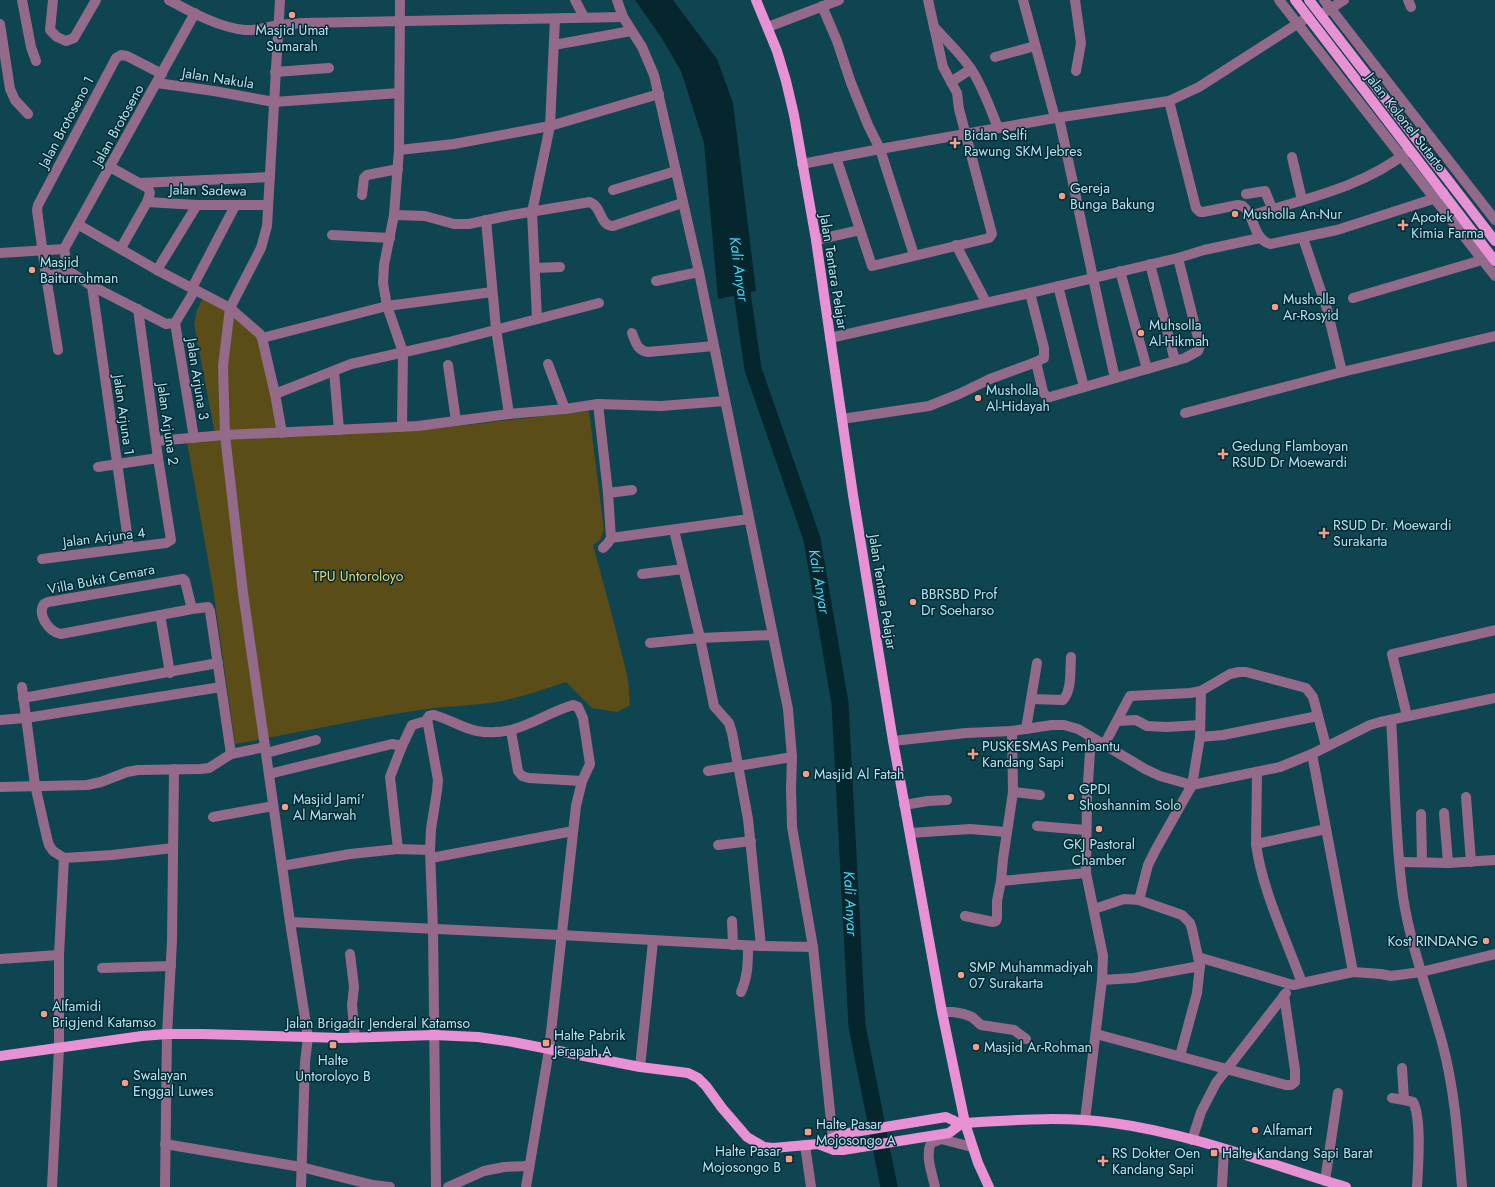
<svg xmlns="http://www.w3.org/2000/svg" width="1495" height="1187" font-family="Jost,sans-serif">
  <rect width="100%" height="100%" fill="#0e4551"/>
  <g fill="#5a4d18">
    <polygon points="203,298 222,308 260,338 279,430 215,434 194,324 197,310"/>
    <path d="M 589,411 L 604,530 L 600,540 L 593,545 L 613,619 L 628,679 L 630,705 L 617,712 L 592,708 L 566,682 C 541,690 515,700 490,703 C 467,706 443,706 420,710 C 358,719 297,733 235,744 L 212,582 L 187,442 L 441,428 Z"/>
  </g>
  <polygon fill="#06262d" points="635,0 673,0 717,59 733,103 756,291 718,299 704,143 681,71 661,37"/>
  <g fill="none" stroke-linecap="round" stroke-linejoin="round">
    <path stroke="#06262d" stroke-width="17" id="s1" d="M 739,272 L 753,369 L 812,539 L 840,703 L 857,1026 L 889,1187"/>
    <g stroke="#946a8a" stroke-width="10">
      <polyline points="22,0 31,47 36,61"/>
      <polyline points="53,0 50,30 57,37 66,41 74,38 96,0"/>
      <path d="M 169,0 C 191,12 220,28 245,30 C 256,31 267,27 279,25 C 287,24 295,24 303,23 L 623,17"/>
      <polyline points="280,0 267,226 261,248 230,308 223,366 225,435 243,593 290,922 308,1037 305,1062 301,1187"/>
      <polyline points="400,0 399,150 394,215 384,265 383,283 387,306 403,352 402,427"/>
      <polyline points="575,0 584,17"/>
      <polyline points="617,0 623,17 642,47 654,75 699,272 788,709 792,757 791,789 792,827 813,947 834,1150"/>
      <polyline points="1023,0 1055,118"/>
      <polyline points="1075,0 1081,43 1076,71"/>
      <polyline points="1279,0 1495,276"/>
      <polyline points="1324,0 1495,220"/>
      <polyline points="1408,0 1411,7"/>
      <polyline points="822,6 837,41 851,83 868,125 880,149 914,255"/>
      <polyline points="1325,12 1344,0"/>
      <polyline points="0,24 10,89 15,100 28,114"/>
      <polyline points="768,27 839,0"/>
      <path d="M 934,27 C 946,40 961,54 971,69 C 983,87 990,108 998,128"/>
      <polyline points="554,45 631,31"/>
      <polyline points="995,57 1035,46"/>
      <polyline points="275,72 329,68"/>
      <polyline points="951,82 971,69"/>
      <polyline points="157,83 214,91 274,102 399,93"/>
      <path d="M 1169,101 L 1196,208 L 1200,212 L 1203,212 L 1238,205 L 1243,206 C 1255,216 1253,239 1270,244 L 1337,230 L 1430,200 L 1443,192"/>
      <path d="M 1059,118 C 1078,204 1095,291 1115,378"/>
      <polyline points="399,150 454,144 550,126 659,94"/>
      <polyline points="836,157 872,266 989,238 992,234 959,109 957,93 943,67 928,0"/>
      <polyline points="1292,157 1302,200"/>
      <polyline points="802,164 880,149 1055,118 1169,101 1199,87 1308,17"/>
      <polyline points="110,167 148,188 150,193 147,202 121,248"/>
      <polyline points="139,183 270,177"/>
      <polyline points="613,190 676,171"/>
      <polyline points="1246,194 1265,191 1272,208"/>
      <polyline points="362,195 364,178 367,175 398,169"/>
      <polyline points="147,202 197,205 268,205"/>
      <path d="M 394,215 L 425,216 L 454,224 L 469,224 L 506,216 L 590,202 C 603,208 599,225 613,226 L 682,203"/>
      <path d="M 1250,216 C 1303,199 1362,188 1407,152"/>
      <polyline points="486,220 496,329 509,414"/>
      <polyline points="79,225 157,270 230,308 260,334 262,338 275,394 282,433"/>
      <polyline points="332,235 390,238"/>
      <polyline points="1303,238 1327,309 1342,372"/>
      <polyline points="816,240 860,230"/>
      <polyline points="956,245 986,302"/>
      <polyline points="64,249 195,13"/>
      <polyline points="64,249 67,265 70,272 92,286 166,324 175,323 195,290"/>
      <polyline points="0,253 64,249"/>
      <polyline points="1150,264 1175,361"/>
      <polyline points="535,268 560,267"/>
      <polyline points="157,270 197,205"/>
      <polyline points="1120,271 1147,369"/>
      <polyline points="46,276 70,272"/>
      <polyline points="656,281 699,272"/>
      <polyline points="92,286 129,547"/>
      <polyline points="1058,286 1084,387"/>
      <polyline points="192,288 235,206"/>
      <polyline points="1030,293 1044,348 1044,358 1036,362 1043,392 1047,397 1050,397 1185,358 1198,351 1200,346 1178,258"/>
      <polyline points="1353,298 1482,260 1486,256"/>
      <polyline points="537,319 532,212 550,126 555,19"/>
      <polyline points="175,323 194,438"/>
      <path d="M 632,333 C 636,343 637,350 648,352 L 714,346"/>
      <polyline points="262,338 387,306 492,292"/>
      <polyline points="830,338 1030,293 1178,258 1204,250 1260,238"/>
      <polyline points="58,350 46,276 37,210 38,205 116,58 121,55 127,56 162,74"/>
      <polyline points="548,364 565,409"/>
      <polyline points="448,365 456,421"/>
      <polyline points="334,371 339,430"/>
      <polyline points="275,394 351,364 449,342 599,303"/>
      <polyline points="598,404 608,493 611,538 608,543 603,548"/>
      <polyline points="1185,413 1342,372 1495,336"/>
      <polyline points="842,419 929,406 959,394 990,379 1036,362"/>
      <polyline points="156,441 225,435 418,426 509,414 565,409 598,404 661,406 725,401"/>
      <polyline points="98,467 158,458"/>
      <polyline points="608,493 632,490"/>
      <polyline points="674,530 700,638 714,706 729,723 732,733 748,819 761,946"/>
      <polyline points="611,538 749,519"/>
      <polyline points="42,559 166,543 171,540 158,458 138,309"/>
      <polyline points="642,574 683,569"/>
      <path d="M 192,609 L 61,634 C 49,632 37,615 44,604 L 48,602 L 183,579 L 185,581 L 192,609 L 208,607 L 210,611 L 231,754"/>
      <polyline points="161,620 170,673"/>
      <polyline points="650,643 700,638 773,635"/>
      <polyline points="22,687 35,785 47,838 49,845 53,851 64,858 112,855 173,848"/>
      <polyline points="23,698 218,663"/>
      <path d="M 1031,699 L 1063,700 C 1072,690 1070,670 1071,657"/>
      <polyline points="1407,716 1392,654 1495,630"/>
      <polyline points="0,720 26,718 221,687"/>
      <path d="M 1391,720 C 1395,779 1395,839 1403,897 C 1411,948 1430,997 1443,1046 C 1455,1092 1458,1140 1462,1187"/>
      <polyline points="1118,721 1136,720 1147,726 1167,727 1200,725"/>
      <polyline points="1026,729 1037,663"/>
      <polyline points="511,731 518,771 522,776 529,778 582,781"/>
      <polyline points="1200,737 1223,735 1318,716"/>
      <polyline points="893,741 966,733 1012,731 1052,725 1064,725 1078,729 1145,769 1160,776 1192,785 1280,767 1312,754 1370,725 1380,722 1495,698"/>
      <polyline points="1104,745 1130,696 1190,693 1201,691 1230,674 1239,672 1246,672 1306,688 1313,697 1326,746"/>
      <polyline points="266,753 316,740"/>
      <polyline points="1312,754 1353,972"/>
      <polyline points="708,771 792,757"/>
      <path d="M 1257,772 L 1256,844 C 1262,890 1286,939 1302,983"/>
      <polyline points="269,774 392,744 402,746 412,725 426,721"/>
      <polyline points="0,787 87,785 101,782 127,772 138,770 200,769 209,768 231,754 265,747"/>
      <polyline points="1013,792 1040,795"/>
      <polyline points="1466,797 1471,862"/>
      <polyline points="904,805 928,801 947,800"/>
      <polyline points="1444,813 1448,863"/>
      <polyline points="1421,814 1422,862"/>
      <polyline points="213,817 273,806"/>
      <polyline points="1037,826 1086,830"/>
      <polyline points="910,833 970,829 1006,832"/>
      <polyline points="1256,844 1326,829"/>
      <polyline points="718,845 751,841"/>
      <polyline points="398,849 390,777 402,746"/>
      <polyline points="431,858 573,831"/>
      <polyline points="1403,862 1448,863 1495,860"/>
      <polyline points="282,866 350,854 398,849 430,850"/>
      <polyline points="1001,881 1086,873"/>
      <polyline points="1139,900 1148,865 1156,849 1192,785 1200,737 1201,691"/>
      <polyline points="1094,909 1124,899 1139,900 1182,915 1190,923 1192,929 1200,966 1197,993 1180,1056"/>
      <polyline points="965,916 993,922 996,921 997,918 997,901 1001,881 1003,859 1013,792 1012,731"/>
      <polyline points="732,921 733,945"/>
      <polyline points="290,922 561,935 761,946 813,947"/>
      <polyline points="350,954 354,987 352,1005 355,1038"/>
      <polyline points="1198,957 1293,985 1353,972 1381,974 1391,976 1421,972 1495,954"/>
      <polyline points="0,959 59,955"/>
      <polyline points="102,968 171,966"/>
      <polyline points="1102,980 1134,978 1200,966"/>
      <path d="M 741,992 C 748,976 748,963 748,946"/>
      <polyline points="942,1012 953,1012 964,1014 972,1017 981,1025 1014,1030 1026,1039"/>
      <polyline points="1096,1034 1286,1085 1291,1085 1295,1082 1295,1070 1284,995"/>
      <polyline points="640,1067 653,941"/>
      <path d="M 1402,1068 L 1404,1100 L 1413,1102 C 1422,1118 1418,1168 1417,1187"/>
      <polyline points="1392,1098 1404,1100"/>
      <polyline points="1085,1120 1102,980 1103,956 1086,873 1087,798 1091,737"/>
      <polyline points="1192,1140 1201,1112 1216,1083 1286,993"/>
      <polyline points="165,1144 301,1167 373,1185 390,1187"/>
      <polyline points="805,1145 811,1187"/>
      <polyline points="1325,1181 1338,1093"/>
      <polyline points="52,1187 59,1048 59,955 64,858"/>
      <polyline points="165,1187 167,1034 172,941 174,769"/>
      <path d="M 436,1187 L 433,929 L 430,850 L 431,829 L 437,791 L 438,780 L 427,719 L 429,716 L 434,715 C 449,719 462,728 477,731 C 517,738 539,715 573,705 L 578,707 L 583,718 L 590,764 L 582,781 L 576,806 L 549,1050 L 526,1187"/>
      <polyline points="448,1187 484,1171 504,1167 529,1166"/>
      <path d="M 935,1187 C 932,1173 925,1156 931,1143 L 941,1139 L 972,1147"/>
      <polyline points="1222,1187 1224,1149"/>
    </g>
    <g stroke="#e892d5" stroke-width="10">
      <polyline points="756,0 777,51 786,81 794,115 816,240 853,495 893,741 942,1012 965,1123 978,1163 989,1187"/>
      <polyline points="1295,0 1495,261"/>
      <polyline points="1309,0 1495,241"/>
      <path d="M 0,1056 L 142,1036 L 167,1034 L 202,1034 L 343,1038 L 434,1035 L 478,1037 L 513,1042 L 640,1067 L 688,1073 L 698,1078 L 706,1086 L 722,1108 L 747,1137 L 764,1147 L 773,1148 L 818,1144 L 834,1150 L 843,1150 L 949,1133 L 961,1124 L 965,1123 C 1014,1120 1064,1116 1113,1123 C 1193,1134 1269,1164 1346,1187"/>
      <polyline points="818,1144 842,1134 946,1117 961,1124"/>
    </g>
  </g>
  <g fill="#f49e88" stroke="#002a33" stroke-width="1.5">
    <circle cx="292" cy="15" r="4"/>
    <path d="M953 137h4v4h4v4h-4v4h-4v-4h-4v-4h4z"/>
    <circle cx="1062" cy="196" r="4"/>
    <circle cx="1235" cy="214" r="4"/>
    <path d="M1401 219h4v4h4v4h-4v4h-4v-4h-4v-4h4z"/>
    <circle cx="32" cy="270" r="4"/>
    <circle cx="1275" cy="307" r="4"/>
    <circle cx="1141" cy="333" r="4"/>
    <circle cx="978" cy="398" r="4"/>
    <path d="M1221 448h4v4h4v4h-4v4h-4v-4h-4v-4h4z"/>
    <path d="M1322 527h4v4h4v4h-4v4h-4v-4h-4v-4h4z"/>
    <circle cx="913" cy="602" r="4"/>
    <path d="M971 748h4v4h4v4h-4v4h-4v-4h-4v-4h4z"/>
    <circle cx="806" cy="774" r="4"/>
    <circle cx="1071" cy="797" r="4"/>
    <circle cx="285" cy="807" r="4"/>
    <circle cx="1099" cy="829" r="4"/>
    <circle cx="1486" cy="941" r="4"/>
    <circle cx="961" cy="975" r="4"/>
    <circle cx="44" cy="1014" r="4"/>
    <rect x="542" y="1039" width="8" height="8" rx="2"/>
    <rect x="329" y="1041" width="8" height="8" rx="2"/>
    <circle cx="976" cy="1047" r="4"/>
    <circle cx="125" cy="1083" r="4"/>
    <circle cx="1255" cy="1130" r="4"/>
    <rect x="804" y="1128" width="8" height="8" rx="2"/>
    <rect x="1210" y="1149" width="8" height="8" rx="2"/>
    <rect x="785" y="1155" width="8" height="8" rx="2"/>
    <path d="M1101 1155h4v4h4v4h-4v4h-4v-4h-4v-4h4z"/>
  </g>
  <g text-anchor="middle" stroke-width="3" stroke-linejoin="round" paint-order="stroke">
    <g font-size="14" fill="#b6e2ee" stroke="#002a33" text-anchor="start">
      <text x="292" y="35" text-anchor="middle">Masjid Umat<tspan x="292" dy="16">Sumarah</tspan></text>
      <text x="964" y="140">Bidan Selfi<tspan x="964" dy="16">Rawung SKM Jebres</tspan></text>
      <text x="1070" y="193">Gereja<tspan x="1070" dy="16">Bunga Bakung</tspan></text>
      <text x="1243" y="219">Musholla An-Nur</text>
      <text x="1411" y="222">Apotek<tspan x="1411" dy="16">Kimia Farma</tspan></text>
      <text x="40" y="267">Masjid<tspan x="40" dy="16">Baiturrohman</tspan></text>
      <text x="1283" y="304">Musholla<tspan x="1283" dy="16">Ar-Rosyid</tspan></text>
      <text x="1149" y="330">Muhsolla<tspan x="1149" dy="16">Al-Hikmah</tspan></text>
      <text x="986" y="395">Musholla<tspan x="986" dy="16">Al-Hidayah</tspan></text>
      <text x="1232" y="451">Gedung Flamboyan<tspan x="1232" dy="16">RSUD Dr Moewardi</tspan></text>
      <text x="1333" y="530">RSUD Dr. Moewardi<tspan x="1333" dy="16">Surakarta</tspan></text>
      <text x="921" y="599">BBRSBD Prof<tspan x="921" dy="16">Dr Soeharso</tspan></text>
      <text x="982" y="751">PUSKESMAS Pembantu<tspan x="982" dy="16">Kandang Sapi</tspan></text>
      <text x="814" y="779">Masjid Al Fatah</text>
      <text x="1079" y="794">GPDI<tspan x="1079" dy="16">Shoshannim Solo</tspan></text>
      <text x="293" y="804">Masjid Jami'<tspan x="293" dy="16">Al Marwah</tspan></text>
      <text x="1099" y="849" text-anchor="middle">GKJ Pastoral<tspan x="1099" dy="16">Chamber</tspan></text>
      <text x="1478" y="946" text-anchor="end">Kost RINDANG</text>
      <text x="969" y="972">SMP Muhammadiyah<tspan x="969" dy="16">07 Surakarta</tspan></text>
      <text x="52" y="1011">Alfamidi<tspan x="52" dy="16">Brigjend Katamso</tspan></text>
      <text x="554" y="1040">Halte Pabrik<tspan x="554" dy="16">Jerapah A</tspan></text>
      <text x="984" y="1052">Masjid Ar-Rohman</text>
      <text x="333" y="1065" text-anchor="middle">Halte<tspan x="333" dy="16">Untoroloyo B</tspan></text>
      <text x="133" y="1080">Swalayan<tspan x="133" dy="16">Enggal Luwes</tspan></text>
      <text x="816" y="1129">Halte Pasar<tspan x="816" dy="16">Mojosongo A</tspan></text>
      <text x="1263" y="1135">Alfamart</text>
      <text x="781" y="1156" text-anchor="end">Halte Pasar<tspan x="781" dy="16">Mojosongo B</tspan></text>
      <text x="1112" y="1158">RS Dokter Oen<tspan x="1112" dy="16">Kandang Sapi</tspan></text>
      <text x="1222" y="1158">Halte Kandang Sapi Barat</text>
    </g>
    <g font-size="14" fill="#b6e2ee" stroke="#002a33">
      <text transform="translate(218 78) rotate(9)" y="5">Jalan Nakula</text>
      <text transform="translate(66 122) rotate(-62)" y="5">Jalan Brotoseno 1</text>
      <text transform="translate(1406 122) rotate(52)" y="5">Jalan Kolonel Sutarto</text>
      <text transform="translate(118 125) rotate(-61)" y="5">Jalan Brotoseno</text>
      <text transform="translate(208 190) rotate(1)" y="5">Jalan Sadewa</text>
      <text transform="translate(834 272) rotate(81)" y="5">Jalan Tentara Pelajar</text>
      <text transform="translate(198 379) rotate(81)" y="5">Jalan Arjuna 3</text>
      <text transform="translate(124 415) rotate(82)" y="5">Jalan Arjuna 1</text>
      <text transform="translate(168 424) rotate(82)" y="5">Jalan Arjuna 2</text>
      <text transform="translate(104 537) rotate(-7)" y="5">Jalan Arjuna 4</text>
      <text transform="translate(101 579) rotate(-11)" y="5">Villa Bukit Cemara</text>
      <text transform="translate(883 592) rotate(81)" y="5">Jalan Tentara Pelajar</text>
      <text x="378" y="1028">Jalan Brigadir Jenderal Katamso</text>
    </g>
    <g font-size="14" fill="#ecd26b" stroke="#002a33">
      <text x="358" y="581">TPU Untoroloyo</text>
    </g>
    <g font-size="15" font-style="italic" fill="#47d7f6" stroke="#002a33">
      <text transform="translate(739 269) rotate(82)" y="5">Kali Anyar</text>
      <text dy="5" stroke="none"><textPath href="#s1" startOffset="321">Kali Anyar</textPath></text>
      <text dy="5" stroke="none"><textPath href="#s1" startOffset="645">Kali Anyar</textPath></text>
    </g>
  </g>
</svg>
